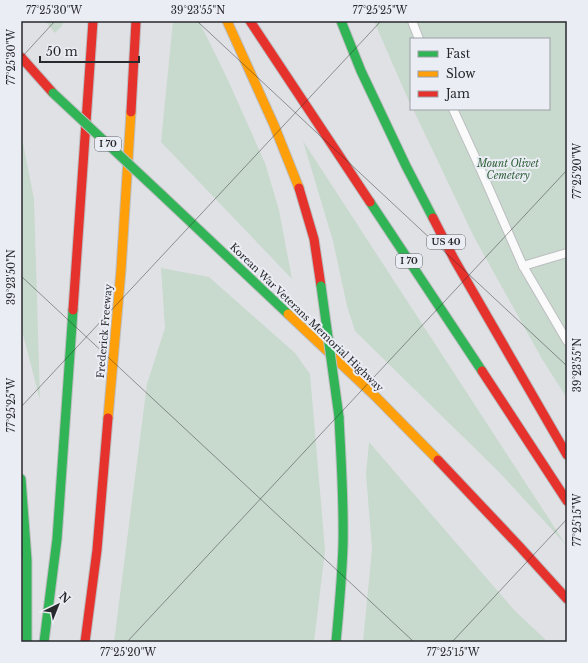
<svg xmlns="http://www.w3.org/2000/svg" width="588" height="663" font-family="'Libre Baskerville',serif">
  <rect width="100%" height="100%" fill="#e0e1e5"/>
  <g fill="#c8d9cd">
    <polygon points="45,21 64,21 61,27 55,33"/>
    <polygon points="173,21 199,21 227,78 265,163 279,210 292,279 161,142"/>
    <polygon points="374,21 567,21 567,398 542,359 474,237 413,109 549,109 549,39 411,39 411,106"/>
    <polygon points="21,133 34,199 40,400 21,327"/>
    <polygon points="303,141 566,545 500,473 355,331 347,306 333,241"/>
    <polygon points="161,268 209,277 295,353 310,374 325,550 314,642 114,642 147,384 165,328"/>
    <polygon points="369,442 514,610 548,642 363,642 372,549 366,474"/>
  </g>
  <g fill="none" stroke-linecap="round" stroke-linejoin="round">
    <defs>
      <g id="lane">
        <polyline points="412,21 419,39"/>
        <polyline points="453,109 476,159 523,266 567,341"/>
        <polyline points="523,266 567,253"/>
      </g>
      <g id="fast">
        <polyline points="341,21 361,71 406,166 433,218"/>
        <polyline points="162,195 288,314"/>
        <polyline points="370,202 482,371"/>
        <polyline points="21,479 27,560 27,642"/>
        <polyline points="44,642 57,539 73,310"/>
        <path d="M 336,642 C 339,610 342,577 343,545 C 344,502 341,460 339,417"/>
      </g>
      <g id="slow">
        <polyline points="227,21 274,125 299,188"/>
        <polyline points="288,314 375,396 438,460"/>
        <polyline points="108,418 121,270 131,112"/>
      </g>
      <g id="jam">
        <polyline points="250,21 370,202"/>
        <polyline points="21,57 53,93"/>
        <polyline points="131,112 136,21"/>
        <polyline points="299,188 314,239 321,286"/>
        <polyline points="433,218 454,259 567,455"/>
        <polyline points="73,310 93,21"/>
        <polyline points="482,371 567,501"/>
        <polyline points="438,460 520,547 567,599"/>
        <polyline points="85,642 97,550 108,418"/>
      </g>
    </defs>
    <use href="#lane" stroke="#bcbdc0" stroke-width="10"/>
    <use href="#fast" stroke="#bcbdc0" stroke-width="11"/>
    <use href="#slow" stroke="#bcbdc0" stroke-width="11"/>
    <use href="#jam" stroke="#bcbdc0" stroke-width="11"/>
    <use href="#lane" stroke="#fafafb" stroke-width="8"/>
    <use href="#fast" stroke="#30b455" stroke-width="9"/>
    <use href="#slow" stroke="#ff9f0a" stroke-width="9"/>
    <use href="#jam" stroke="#e5322d" stroke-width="9"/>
    <defs>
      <g id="fast-bridge">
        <polyline points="53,93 162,195"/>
        <polyline points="321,286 339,417"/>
      </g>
    </defs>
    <use href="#fast-bridge" stroke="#bcbdc0" stroke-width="11" stroke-linecap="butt"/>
    <use href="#fast-bridge" stroke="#30b455" stroke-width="9"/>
  </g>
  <path fill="none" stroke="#28292c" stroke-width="1" stroke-opacity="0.45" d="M 197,21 L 567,366M 21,58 L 55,21M 21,276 L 414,642M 21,407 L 381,21M 127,642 L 567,170M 452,642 L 567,519"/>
  <g text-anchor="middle" stroke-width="4" stroke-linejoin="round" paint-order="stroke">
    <g fill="#ebedf5" stroke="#626468" stroke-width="1">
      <rect x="95" y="137" width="26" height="14" rx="3"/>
      <rect x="427" y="235" width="38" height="14" rx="3"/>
      <rect x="396" y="254" width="26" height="14" rx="3"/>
    </g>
    <g font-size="9" font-weight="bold" fill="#28292c">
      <text x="108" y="147">I 70</text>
      <text x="446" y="245">US 40</text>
      <text x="409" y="264">I 70</text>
    </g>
    <g font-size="10" font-style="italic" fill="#30603b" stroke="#ebedf5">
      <text x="508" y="167">Mount Olivet<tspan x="508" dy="12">Cemetery</tspan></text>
    </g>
    <g font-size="10" fill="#28292c" stroke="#ebedf5">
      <text transform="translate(307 317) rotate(44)" y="4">Korean War Veterans Memorial Highway</text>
      <text transform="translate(104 331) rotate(-85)" y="4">Frederick Freeway</text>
    </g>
  </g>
  <rect width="588" height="663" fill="none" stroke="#ebedf5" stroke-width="44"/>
  <rect x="410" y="38" width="140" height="72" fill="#ebedf5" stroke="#9d9fa5"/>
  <rect x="418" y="51" width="20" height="6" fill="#30b455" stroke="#9d9fa5"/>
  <text x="446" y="58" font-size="12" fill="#28292c">Fast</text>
  <rect x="418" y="71" width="20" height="6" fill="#ff9f0a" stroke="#9d9fa5"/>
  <text x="446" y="78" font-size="12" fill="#28292c">Slow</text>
  <rect x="418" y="91" width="20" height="6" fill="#e5322d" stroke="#9d9fa5"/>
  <text x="446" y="98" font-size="12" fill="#28292c">Jam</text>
  <g transform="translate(58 605) rotate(43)" stroke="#ebedf5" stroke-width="3" paint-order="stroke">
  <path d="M0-3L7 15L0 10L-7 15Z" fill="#28292c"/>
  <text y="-6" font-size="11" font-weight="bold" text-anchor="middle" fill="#28292c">N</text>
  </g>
  <path d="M40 56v6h99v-6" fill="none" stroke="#28292c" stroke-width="2"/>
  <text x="46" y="56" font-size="12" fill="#28292c" stroke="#ebedf5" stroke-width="3" paint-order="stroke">50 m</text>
  <rect x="22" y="22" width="544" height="619" fill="none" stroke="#28292c" stroke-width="1.5"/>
  <g font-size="10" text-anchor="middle" fill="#28292c">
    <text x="54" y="14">77°25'30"W</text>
    <text x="198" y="14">39°23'55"N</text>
    <text x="380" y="14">77°25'25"W</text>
    <text transform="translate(11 57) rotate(-90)" y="4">77°25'30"W</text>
    <text transform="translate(577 171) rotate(-90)" y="4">77°25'20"W</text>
    <text transform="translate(11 277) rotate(-90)" y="4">39°23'50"N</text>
    <text transform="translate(577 365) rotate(-90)" y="4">39°23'55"N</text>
    <text transform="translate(11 405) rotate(-90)" y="4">77°25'25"W</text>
    <text transform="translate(577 520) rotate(-90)" y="4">77°25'15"W</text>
    <text x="128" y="656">77°25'20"W</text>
    <text x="453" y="656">77°25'15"W</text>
  </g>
</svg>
